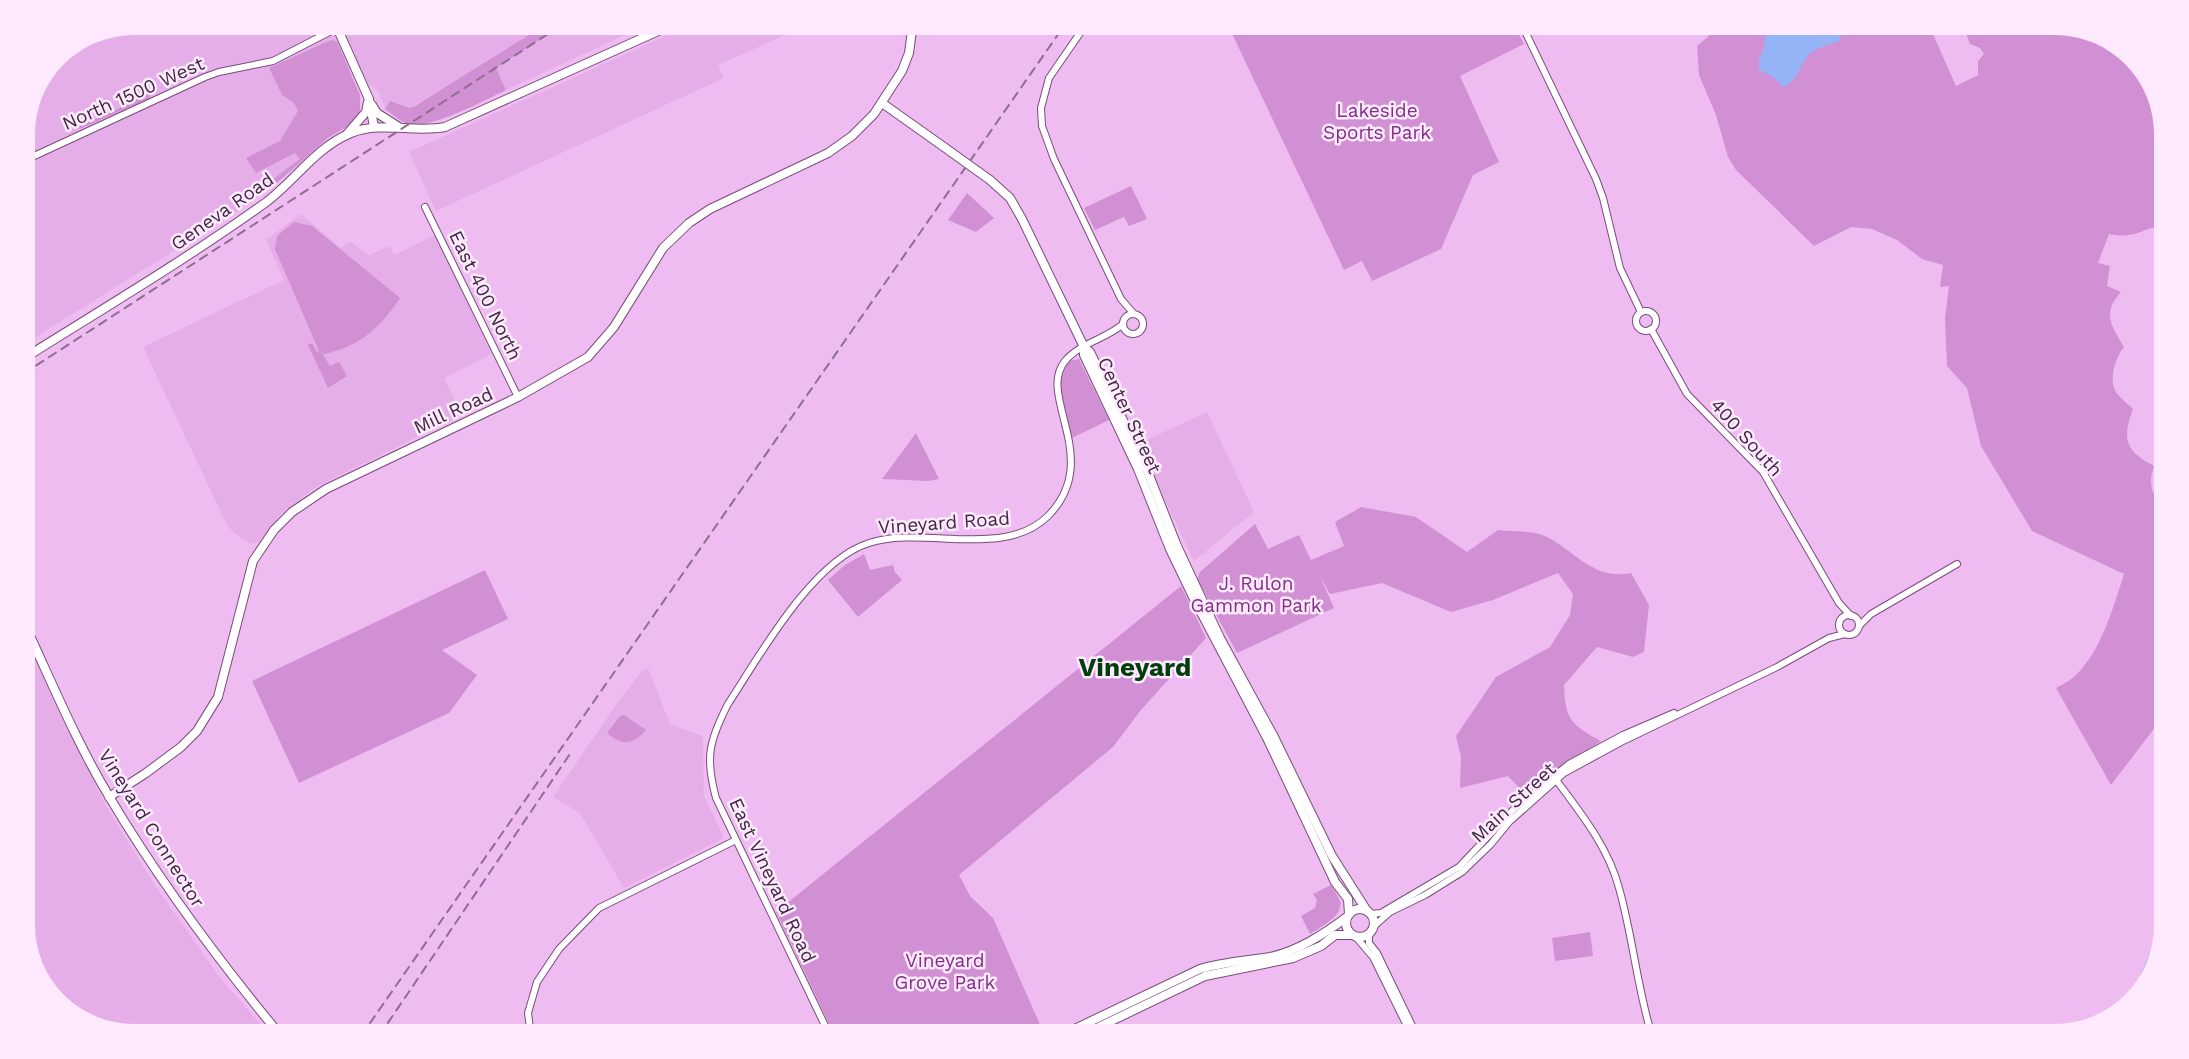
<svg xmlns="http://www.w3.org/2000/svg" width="2189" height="1059" font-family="'Work Sans',sans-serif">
  <rect width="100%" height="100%" fill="#efbcf1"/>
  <g fill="#e6aee9">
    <polygon points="134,23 651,23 506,90 496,68 446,87 410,108 391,101 385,109 379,92 337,60 324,141 297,167 244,207 23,345 23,127 56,55"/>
    <polygon points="694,23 812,23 718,65 724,78 436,211 409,152"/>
    <polygon points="301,214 341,248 350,241 369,255 390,246 395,255 435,235 492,354 444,378 460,411 458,417 316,487 282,513 259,542 251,544 234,533 227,525 143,347 284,280 266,240"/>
    <polygon points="1207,412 1254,512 1194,561 1138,444"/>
    <polygon points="23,626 103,801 154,884 221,979 271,1036 134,1036 85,1025 42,987 23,933"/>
    <polygon points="648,668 670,724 703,736 704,796 724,838 624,888 580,813 553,797 618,702 642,671"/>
  </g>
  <g fill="#d090d3">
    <path d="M 548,23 L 565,23 L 496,68 L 506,90 C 486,100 429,130 408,124 C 401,122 392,114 385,109 L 390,101 L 410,108 L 415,106 Z"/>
    <polygon points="1227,23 1513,23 1524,44 1460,76 1499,162 1473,175 1441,249 1372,281 1362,261 1344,270"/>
    <path d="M 1724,23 L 1928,23 L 1956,86 L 1978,75 L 1978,61 L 1984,54 L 1980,48 L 1970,44 L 1962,23 L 2055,23 L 2104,34 L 2148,72 L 2166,127 L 2166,226 C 2142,226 2139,240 2109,234 L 2098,263 L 2110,266 L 2107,286 L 2121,292 C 2102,313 2111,325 2124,347 C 2116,357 2108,379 2116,392 C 2120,398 2128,404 2133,409 C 2122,439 2125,451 2154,466 C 2147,486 2153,496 2166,511 L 2166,713 L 2111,785 L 2056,688 C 2062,685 2069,681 2074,677 C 2101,652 2113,608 2124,574 L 2032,531 L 1981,446 L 1967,388 L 1947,366 L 1945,318 L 1949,286 L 1940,287 L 1943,265 L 1922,259 L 1897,240 L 1872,229 L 1851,227 L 1814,246 L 1736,170 L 1728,157 L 1716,115 L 1699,75 L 1697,46 Z"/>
    <polygon points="331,40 337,42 360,95 360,112 355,122 329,137 272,187 268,183 300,159 295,153 256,173 246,158 280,141 298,111 294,103 282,95 269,68"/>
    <polygon points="147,85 151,94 149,99 79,129 78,127 122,107 119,100 137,92 137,89"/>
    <polygon points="1131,186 1147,219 1129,226 1124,217 1095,230 1084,208"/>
    <polygon points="967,193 994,218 976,232 948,220"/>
    <path d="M 294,222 L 312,226 L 400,298 C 380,328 359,347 324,354 L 321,351 L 330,366 L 339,362 L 347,376 L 328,388 L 308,345 L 312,343 L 317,352 L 319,351 L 275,249 L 277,236 Z"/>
    <polygon points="1079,359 1109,420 1070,439 1057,384 1064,362"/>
    <polygon points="916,433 939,479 928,481 882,479"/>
    <path d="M 1361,507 L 1416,517 L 1467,552 L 1498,530 C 1512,532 1535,530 1547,537 C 1576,552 1595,581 1631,573 L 1649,605 L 1644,652 L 1633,657 L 1597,647 L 1564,685 C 1565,719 1571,725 1601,741 L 1524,793 L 1508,776 L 1460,788 L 1461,757 L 1456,736 L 1496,677 L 1550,647 L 1570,615 L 1573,594 L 1558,573 L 1493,600 L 1451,612 L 1382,583 L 1330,594 L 1320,576 L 1334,608 L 1237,653 L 1197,579 L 1200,572 L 1255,524 L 1268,549 L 1299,535 L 1311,560 L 1344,546 L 1335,522 Z"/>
    <polygon points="864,554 870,570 893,565 895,572 902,580 858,617 828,580 845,565"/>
    <polygon points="485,570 508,619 442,650 477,675 449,713 299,783 252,681"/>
    <polygon points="1181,586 1206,638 1141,710 1113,747 959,875 970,896 993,918 1045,1036 835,1036 776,912"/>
    <path d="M 624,715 L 646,730 C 633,745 622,746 607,733 L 620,716 Z"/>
    <path d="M 1331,885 C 1334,889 1338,896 1340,901 C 1344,916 1320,927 1310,934 L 1301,916 L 1315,908 L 1317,900 L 1313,894 Z"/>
    <polygon points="1590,932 1593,956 1555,961 1552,938"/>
  </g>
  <g fill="#94b4f7">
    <path d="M 1766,23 L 1833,23 L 1842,33 L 1839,41 C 1830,45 1820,46 1812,52 C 1799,62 1799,81 1783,87 L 1772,76 L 1759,70 L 1759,59 L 1764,48 Z"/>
    <polygon points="2166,915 2166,925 2155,974 2127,1006"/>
  </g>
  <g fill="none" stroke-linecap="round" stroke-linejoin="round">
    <defs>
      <g id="minor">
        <polyline points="1087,23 1049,78 1041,108 1042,126 1054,159 1121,299 1134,314"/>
        <polyline points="1521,23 1596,179 1603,198 1620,268 1641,312"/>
        <polyline points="23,164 32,157 205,77 219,72 273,61 337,28"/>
        <polyline points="425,207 518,397"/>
        <circle cx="1646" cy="321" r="10"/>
        <circle cx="1133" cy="324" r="10"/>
        <polyline points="1651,329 1687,394 1763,472 1839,603 1851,616"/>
        <circle cx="1849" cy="625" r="10"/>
        <polyline points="1859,626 1871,614 1957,564"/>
        <path d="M 1554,777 C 1579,811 1608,846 1619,888 C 1633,937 1637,988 1652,1036"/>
        <polyline points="1371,914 1381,913 1459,867 1513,810 1569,764 1623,735 1674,713"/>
        <polyline points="1373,927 1390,912 1425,895 1462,872 1491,844 1509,822 1564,773 1621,742 1777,667 1829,638 1845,634"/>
        <polyline points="1369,934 1369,943 1377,953 1417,1036"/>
        <polyline points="1355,936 1373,957 1412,1036"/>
        <polyline points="531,1036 528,1013 537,982 559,949 599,908 736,840"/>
        <path d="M 830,1036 L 716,798 C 705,758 709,741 728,704 C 760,655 812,561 869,543 C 924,525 1003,560 1048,516 C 1104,459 1036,396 1065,361 C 1080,343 1106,339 1123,324"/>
      </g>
      <g id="major">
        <polyline points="335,23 369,99 374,127"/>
        <polyline points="882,103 944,147"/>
        <polyline points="372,105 377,113 399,127"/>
        <polyline points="347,134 366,112 368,102"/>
        <polyline points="990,180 1010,198 1022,219 1084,347 1084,355 1138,469 1170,549 1194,599 1268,740 1335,882 1348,899 1349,914"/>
        <polyline points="1084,347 1090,352 1147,470 1177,546 1220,638 1274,737 1332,856 1367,911"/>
        <path d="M 23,359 C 104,308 187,259 265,203 C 294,182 316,147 351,133 C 381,121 414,133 445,127 L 676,23"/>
        <path d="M 23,621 C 51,680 76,742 110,798 C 160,882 219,961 281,1036"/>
        <polyline points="109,797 146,773 181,747 197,731 218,697 253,561 274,530 292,512 326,489 518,397 588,357 614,327 663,248 689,223 710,209 828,153 852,136 874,114 902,71 909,53 913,23"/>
        <circle cx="1360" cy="923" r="14"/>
        <path d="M 1060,1036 L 1200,969 C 1223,962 1246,961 1270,957 C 1298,951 1324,934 1347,917"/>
        <polyline points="1080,1036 1205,976 1293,958 1321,946 1335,935 1352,935"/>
      </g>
    </defs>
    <use href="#minor" stroke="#794c7b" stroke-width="8"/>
    <use href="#major" stroke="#794c7b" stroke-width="10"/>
    <use href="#minor" stroke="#fff" stroke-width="6"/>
    <use href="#major" stroke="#fff" stroke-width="8"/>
    <g stroke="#8f6d90" stroke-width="2" stroke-dasharray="10 5" stroke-linecap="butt">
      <polyline points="23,374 565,23"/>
      <polyline points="361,1036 1066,23"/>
      <polyline points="379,1036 572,751"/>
    </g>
    <defs>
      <polyline id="major-bridge" points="944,147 990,180"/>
    </defs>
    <use href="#major-bridge" stroke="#794c7b" stroke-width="10" stroke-linecap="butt"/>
    <use href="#major-bridge" stroke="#fff" stroke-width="8"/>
  </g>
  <g text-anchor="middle" stroke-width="5" stroke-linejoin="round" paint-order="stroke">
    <g font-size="19" fill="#3e2a3f" stroke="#fee9ff">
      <text transform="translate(133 93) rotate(-24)" y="7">North 1500 West</text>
      <text transform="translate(222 211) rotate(-35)" y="7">Geneva Road</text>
      <text transform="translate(486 295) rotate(64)" y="7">East 400 North</text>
      <text transform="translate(453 410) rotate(-25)" y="7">Mill Road</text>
      <text transform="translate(1130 415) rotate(65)" y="7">Center Street</text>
      <text transform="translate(1747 437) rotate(48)" y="7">400 South</text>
      <text transform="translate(944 522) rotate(-4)" y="7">Vineyard Road</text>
      <text transform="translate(1513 802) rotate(-43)" y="7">Main Street</text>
      <text transform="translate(152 828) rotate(58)" y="7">Vineyard Connector</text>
      <text transform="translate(773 880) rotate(65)" y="7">East Vineyard Road</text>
    </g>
    <g font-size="19" fill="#812e87" stroke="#fee9ff">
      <text x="1377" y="117">Lakeside<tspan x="1377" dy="22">Sports Park</tspan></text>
      <text x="1256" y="590">J. Rulon<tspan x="1256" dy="22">Gammon Park</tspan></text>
      <text x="945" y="967">Vineyard<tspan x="945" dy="22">Grove Park</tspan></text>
    </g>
    <g font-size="26" font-weight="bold" fill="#003e0a" stroke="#fee9ff">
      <text x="1135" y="676">Vineyard</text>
    </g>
  </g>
  <path d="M0 0H2189V1059H0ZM134 35H2055A99 99 0 0 1 2154 134V925A99 99 0 0 1 2055 1024H134A99 99 0 0 1 35 925V134A99 99 0 0 1 134 35Z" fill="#fee9ff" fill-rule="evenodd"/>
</svg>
